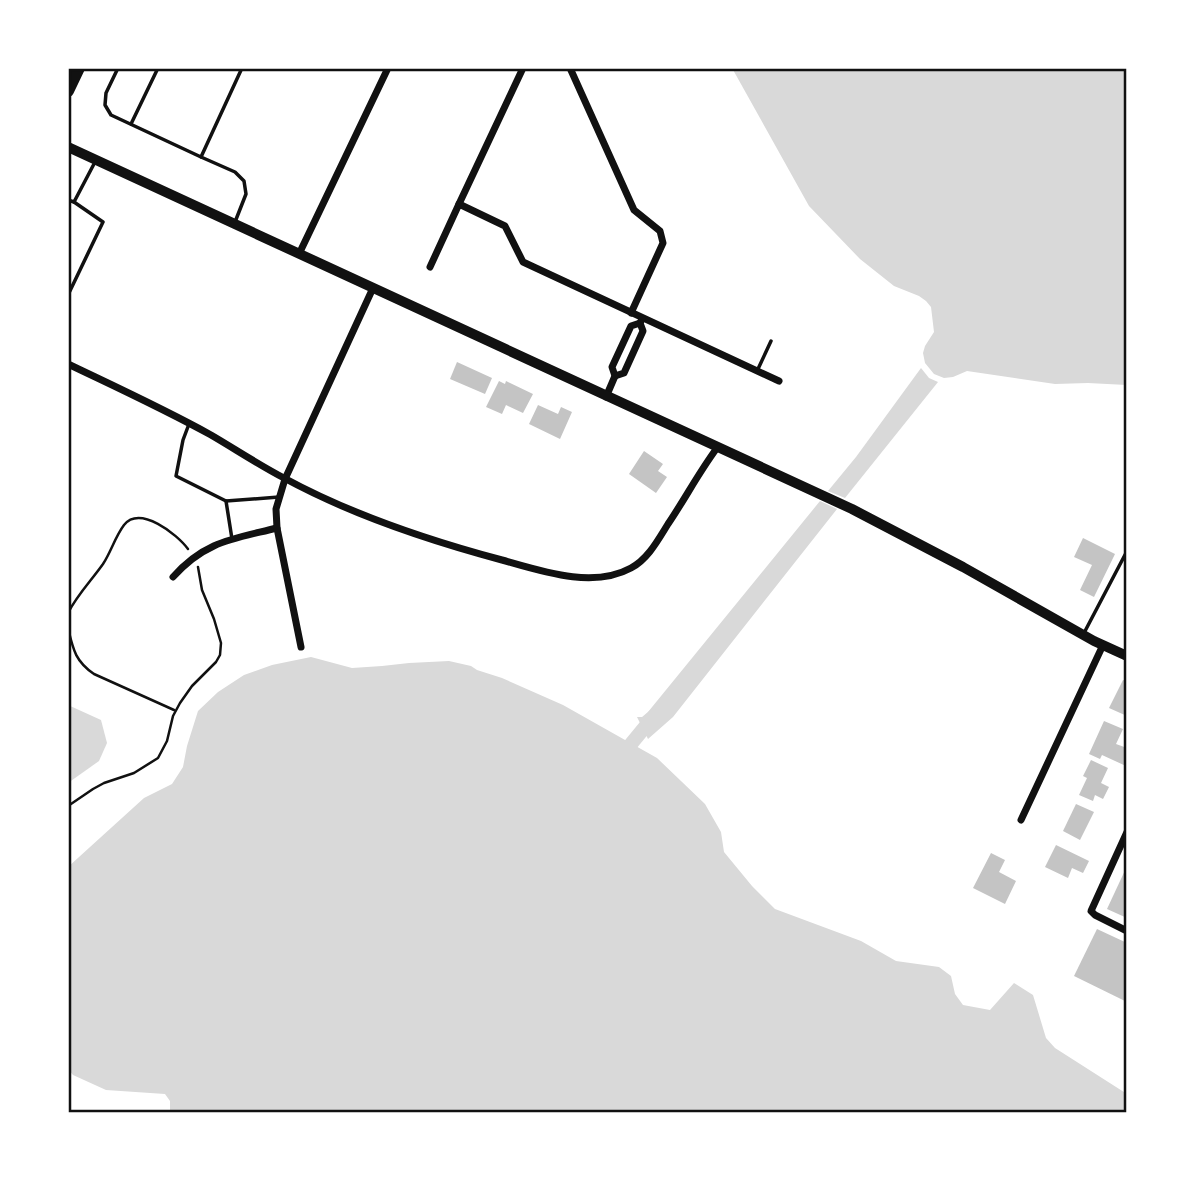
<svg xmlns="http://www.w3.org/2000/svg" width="1195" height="1181" font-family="'Times New Roman',serif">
  <rect width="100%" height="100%" fill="#fff"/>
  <g fill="#d9d9d9">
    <polygon points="732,68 1127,68 1127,385 1088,383 1055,384 967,371 953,377 944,378 934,374 925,363 923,353 925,346 934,332 931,307 926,301 919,296 894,286 860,259 809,206"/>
    <polygon points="921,368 929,378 938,382 845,498 828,491 856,457"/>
    <polygon points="820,501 837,509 673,717 648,739 637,717 642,717 648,712"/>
    <polygon points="311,657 352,668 382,666 409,663 449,661 471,666 477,670 502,678 563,705 657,758 705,804 721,832 724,852 752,886 775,909 861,941 896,961 939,967 951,976 955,994 963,1005 990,1010 1014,983 1033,995 1046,1038 1055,1048 1127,1094 1127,1113 170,1113 170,1101 165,1094 106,1090 73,1075 68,1069 68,867 144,798 172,784 183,767 187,746 198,711 218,692 244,675 272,665"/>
    <polygon points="68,705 101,720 107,743 99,761 68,783"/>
  </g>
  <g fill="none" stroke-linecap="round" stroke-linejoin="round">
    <polyline stroke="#d9d9d9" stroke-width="14" points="631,744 654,716"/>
  </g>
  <g fill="#c4c4c4">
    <polygon points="457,362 492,378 485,394 450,379"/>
    <polygon points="499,381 505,384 506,381 533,394 523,413 506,405 502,414 486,407"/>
    <polygon points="538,405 558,414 561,407 572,412 560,439 529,424"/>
    <polygon points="644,451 663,464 658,471 667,477 656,493 629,474"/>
    <polygon points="1083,538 1115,554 1094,597 1080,590 1092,565 1074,557"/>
    <polygon points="1123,680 1127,681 1127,716 1109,708"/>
    <polygon points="1104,721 1123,729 1116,744 1127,748 1126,766 1102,755 1100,759 1089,754"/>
    <polygon points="1091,760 1108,768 1101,783 1109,787 1103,799 1095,795 1093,801 1079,795 1087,778 1083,776"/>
    <polygon points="1076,804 1094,812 1080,840 1063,831"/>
    <polygon points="1056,845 1089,861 1083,873 1072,868 1068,878 1045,867"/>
    <polygon points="991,853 1005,860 999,872 1016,881 1005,904 973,888"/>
    <polygon points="1127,866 1127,918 1107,909"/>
    <polygon points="1097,929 1127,943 1127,1002 1074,976"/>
  </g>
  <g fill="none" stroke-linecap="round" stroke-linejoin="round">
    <g stroke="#111" stroke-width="2.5">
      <path d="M 68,613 C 77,595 91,581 103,564 C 111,552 115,537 124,525 C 140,505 177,534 188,549"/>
      <path d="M 68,628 C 73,649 75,661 94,674 L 174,710"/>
      <polyline points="68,806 93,789 104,783 134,773 158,758 167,741 173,716 180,703 192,686 216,662 220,655 221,643 214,619 202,590 198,567"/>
    </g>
    <g stroke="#111" stroke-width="3.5">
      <polyline points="118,68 106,93 105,105 111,115 201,157"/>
      <polyline points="131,124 158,68"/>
      <polyline points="68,200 74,202 95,162"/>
      <polyline points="235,222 246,194 244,181 235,172 201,157 242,68"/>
      <polyline points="68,295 103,222 74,202"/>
      <polyline points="758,369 771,341"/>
      <polyline points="189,424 183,440 176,476 226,501 279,497"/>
      <polyline points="226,501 232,539"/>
      <polyline points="1084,633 1127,551"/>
    </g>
    <g stroke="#111" stroke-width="7">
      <polyline points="570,68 634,210 660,231 663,243 631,313"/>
      <polyline points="459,204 523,68"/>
      <polyline points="299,254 388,68"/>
      <polyline points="430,267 459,204 505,226 523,262 779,381"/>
      <path d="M 68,364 C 116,387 164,409 211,435 C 235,449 259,465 284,478 C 352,515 427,540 502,560 C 541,571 593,589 631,568 C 648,559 658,540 668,524 C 685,499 699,472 717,448"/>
      <polyline points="615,376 624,373 643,331 640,323 642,319"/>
      <polyline points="606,397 615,376 612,367 631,326 640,323"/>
      <path d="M 173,577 C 205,541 233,539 277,528"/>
      <polyline points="301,647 277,528 276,509 285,479 373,288"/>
      <polyline points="1021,820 1103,645"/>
      <polyline points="1127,832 1091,911 1095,915 1127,931"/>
    </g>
    <polyline stroke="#111" stroke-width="10" points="68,147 852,509 963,567 1094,641 1127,656"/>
    <polyline stroke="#111" stroke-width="12" points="68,91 79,68"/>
  </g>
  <rect width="1195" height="1181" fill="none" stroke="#ffffff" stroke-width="140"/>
  <rect x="70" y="70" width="1055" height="1041" fill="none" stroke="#111" stroke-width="2.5"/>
</svg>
